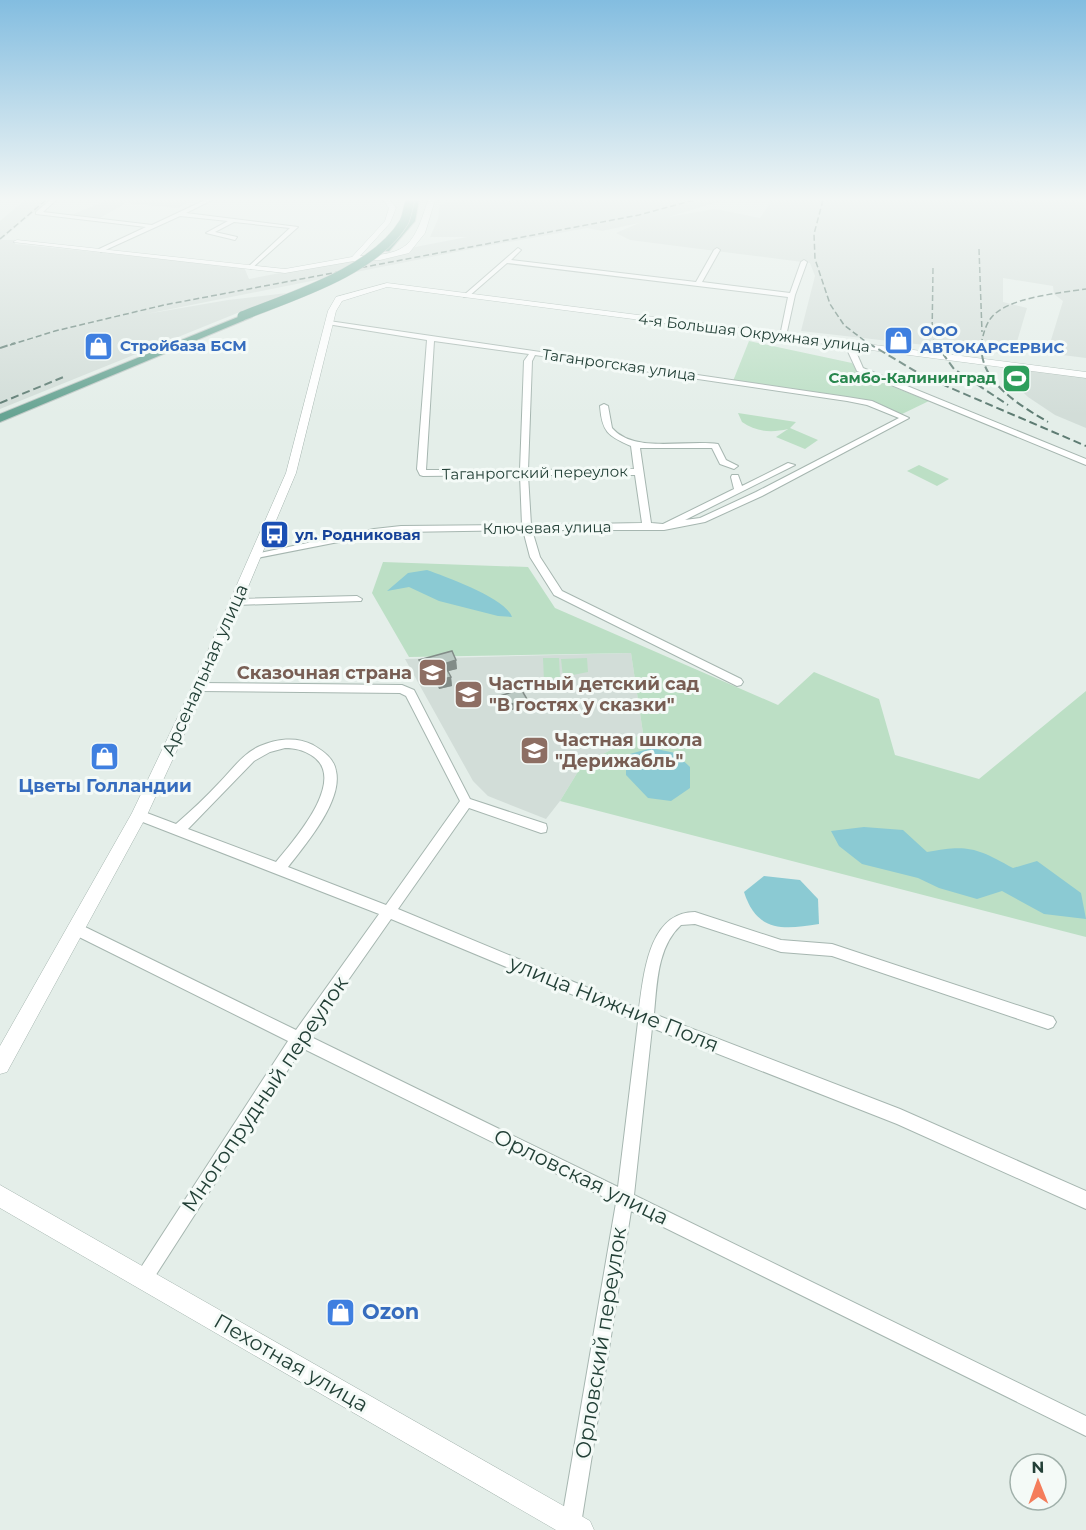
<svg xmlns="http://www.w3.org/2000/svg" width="1086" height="1530" font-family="Montserrat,sans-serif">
  <rect width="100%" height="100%" fill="#e4eee9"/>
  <g fill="#d2ddd8">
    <polygon points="25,200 57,200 42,213 34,212 1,240 15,240 15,244 244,267 249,279 467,237 430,237 438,219 440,204 463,200 725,200 668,217 715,209 760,218 772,200 1086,200 1086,358 1047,353 1063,301 1054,294 1053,286 1003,278 1003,302 1027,308 1013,355 801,331 815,276 810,263 630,240 616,233 639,223 602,231 587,228 476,248 146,314 228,300 287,293 0,409 0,221"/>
    <polygon points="108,200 193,200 178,208 126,203 100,218 71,215"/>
    <polygon points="1004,367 1086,378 1086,428 1055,415 1028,397 1006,376"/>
    <polygon points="631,653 643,733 582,765 560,801 546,819 488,796 473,781 405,659"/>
  </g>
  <g fill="#bcdfc5">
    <polygon points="749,341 852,363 860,374 929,401 902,414 863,399 733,381"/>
    <path d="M 738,413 L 796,422 L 790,428 L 818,440 L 805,449 L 776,437 L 788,429 C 772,433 756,432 742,422 Z"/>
    <polygon points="919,465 949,479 937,486 907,471"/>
    <polygon points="383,562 528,567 555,608 778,705 814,672 879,699 895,755 979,779 1086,691 1086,937 560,801 582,765 643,733 631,653 409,657 372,593"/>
    <polygon points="543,658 559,658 560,677 544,681"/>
    <polygon points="587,658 588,672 563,677 561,659"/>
  </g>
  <g fill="#8bcad3">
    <path d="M 427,570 C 446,577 506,598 512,617 L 498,616 L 439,601 L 409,587 L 387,591 L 408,573 Z"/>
    <polygon points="652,748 675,753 690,767 690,788 671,801 648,798 626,775 626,755"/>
    <path d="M 864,827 L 903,830 L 927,852 C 968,844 977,848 1013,868 L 1037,861 L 1081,893 L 1086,919 L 1044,914 L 1002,891 L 977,899 L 939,888 L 918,878 L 862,864 L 839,846 L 831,831 Z"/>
    <path d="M 764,876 L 800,880 L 818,899 L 819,924 C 782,930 757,932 744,892 Z"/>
  </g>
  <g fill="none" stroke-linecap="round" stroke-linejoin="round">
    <defs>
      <g id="minor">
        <polygon points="50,200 56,200 43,212 152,225 205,200 212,200 186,213 298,227 251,269 249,266 290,228 234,222 215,232 237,237 235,240 206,233 228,221 180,216 101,252 99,249 146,227 36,214 36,212"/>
        <polygon points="518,248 521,250 511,260 696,282 714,250 717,248 720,250 702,282 790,293 801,262 804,260 807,262 795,295 786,336 783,338 780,336 788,297 507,263 468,297 464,297 464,295"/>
        <path d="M 329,321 L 847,397 L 872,401 L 909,418 L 762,496 L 705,522 L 664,530 L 532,530 L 540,557 L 562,591 L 741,679 L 743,682 L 741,685 L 737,686 L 554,595 L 530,557 L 523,530 L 401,532 L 374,535 L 252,559 L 250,557 L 255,554 L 374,529 L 401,526 L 522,525 L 520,475 L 423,476 L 420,475 L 417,469 L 427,340 L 327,324 L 327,322 ZM 434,341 L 529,354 L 524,361 L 520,470 L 426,470 ZM 535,355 L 847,401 L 867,405 L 899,418 L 756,492 L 700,518 L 685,520 L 795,465 L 788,463 L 742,486 L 738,475 L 732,475 L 731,477 L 734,489 L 663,524 L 651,523 L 640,448 L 712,448 L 720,464 L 734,469 L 738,466 L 726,460 L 718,444 C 687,439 634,454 612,428 L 608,406 L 604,404 L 600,406 C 602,432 608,436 631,446 L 634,469 L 528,470 L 532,361 ZM 528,475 L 635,475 L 642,523 L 531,525 Z"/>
        <polygon points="846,343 853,345 863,368 1086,459 1086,465 857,371 845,345"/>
        <polygon points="357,596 362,599 361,601 236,605 231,602 236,599"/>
        <path d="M 199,683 L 402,685 L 414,690 L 470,799 L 546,824 L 547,828 L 546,832 L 541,833 L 469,808 L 398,909 L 639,1009 C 644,973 649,912 695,912 L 781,940 L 832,944 L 1053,1017 L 1056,1022 L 1053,1027 L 1048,1029 L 832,956 L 781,952 L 695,924 L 681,925 C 657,947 657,984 654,1014 L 900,1109 L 1086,1191 L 1086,1209 L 897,1124 L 652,1028 L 634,1195 L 1086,1416 L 1086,1436 L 631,1211 L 581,1524 L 579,1530 L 563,1530 L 561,1524 L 616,1203 L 302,1048 L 150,1284 L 144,1287 L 138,1284 L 135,1278 L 138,1272 L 288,1041 L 71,933 L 69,929 L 71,925 L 76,923 L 81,925 L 296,1030 L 379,914 L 135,819 L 133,815 L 135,811 L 139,810 L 176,824 C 191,811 206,797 219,783 C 232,770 242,754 260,746 C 276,739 296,736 313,745 C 323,751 334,758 336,771 C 343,801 305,845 288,867 L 386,905 L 460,801 L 406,696 L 400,693 L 199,691 L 193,687 ZM 285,748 C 296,748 302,750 311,755 C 350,778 293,841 276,862 L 188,829 L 254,761 L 270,752 ZM 391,919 L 638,1022 L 618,1187 L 309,1036 Z"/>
      </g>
      <g id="tertiary">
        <path d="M 383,200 L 390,200 L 396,208 L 390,223 L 360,256 C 409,255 414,244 428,200 L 435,200 L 425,233 L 409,253 L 380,260 L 354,261 L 285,273 L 13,242 L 17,240 L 285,269 L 352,257 L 385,221 L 389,208 Z"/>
        <polygon points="387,283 1086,372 1086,378 387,287 342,301 336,311 296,473 206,687 147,815 7,1072 0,1074 0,1046 132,813 192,687 286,473 328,311 336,297"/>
        <polygon points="0,1185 590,1521 594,1530 556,1530 0,1208"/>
      </g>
      <g id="primary">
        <polygon points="411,200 419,200 415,221 389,251 383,251 383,247 406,221"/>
        <polygon points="243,315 252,317 0,422 0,414"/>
      </g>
    </defs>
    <use href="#minor" stroke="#a6b6b0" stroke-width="2"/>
    <use href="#tertiary" stroke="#a6b6b0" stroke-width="1"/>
    <use href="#primary" stroke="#c1cac7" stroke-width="2"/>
    <use href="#minor" fill="#fff" fill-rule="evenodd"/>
    <use href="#tertiary" fill="#fff" fill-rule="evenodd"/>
    <use href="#primary" fill="#67a493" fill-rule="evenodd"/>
    <g stroke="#5d7b72" stroke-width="1.5" stroke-dasharray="6 3" stroke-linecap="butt">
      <polyline points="823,200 814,234 815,259 830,304 844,325 870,345"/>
      <polyline points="0,239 46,200"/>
      <polyline points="979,249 982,332"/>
      <polyline points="933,268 932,338 935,345"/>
      <polyline points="10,345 55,331 164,305 639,215 694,200"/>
      <path d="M 981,345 C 983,335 985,326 991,318 C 1007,297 1061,293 1086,289"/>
    </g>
    <g stroke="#5d7b72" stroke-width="2" stroke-dasharray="8 4" stroke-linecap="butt">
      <polyline points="868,343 925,377 1086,446"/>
      <polyline points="935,343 954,369 1008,405"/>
      <path d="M 982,343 C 977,381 1021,406 1048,422"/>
      <polyline points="0,348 15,343"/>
      <polyline points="0,403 66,376"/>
    </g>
    <defs>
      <path id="primary-bridge" d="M 242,316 C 292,296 375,271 404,222 C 407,216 408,207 410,200"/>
    </defs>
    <use href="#primary-bridge" stroke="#c1cac7" stroke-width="10" stroke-linecap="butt"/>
    <use href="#primary-bridge" stroke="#67a493" stroke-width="9"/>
  </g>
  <g fill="#9faca7">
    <polygon points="419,660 456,660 457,669 448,671 451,677 452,686 439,689 432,676 425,678 420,669"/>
    <polygon points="500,696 527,705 506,712 500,701"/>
  </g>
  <g fill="#828c88">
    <polygon points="456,660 457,669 445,672 444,664"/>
    <polygon points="431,667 432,676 425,678 424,669"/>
    <polygon points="451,677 452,686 439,689 438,681"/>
    <polygon points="527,699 527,705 506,712 506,706"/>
  </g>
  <g fill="#b9c8c2" stroke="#828c88" stroke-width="1.5">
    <polygon points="452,651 456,660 444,664 451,677 438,681 431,667 424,669 419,660"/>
    <polygon points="521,689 527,699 506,706 500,696"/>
  </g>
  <linearGradient id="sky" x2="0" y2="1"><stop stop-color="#83bde0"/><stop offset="0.48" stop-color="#f3f7f5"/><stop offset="1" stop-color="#f3f7f5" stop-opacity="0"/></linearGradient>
  <rect width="1086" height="415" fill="url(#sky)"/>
  <defs>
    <symbol id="shop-square" viewBox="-11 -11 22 22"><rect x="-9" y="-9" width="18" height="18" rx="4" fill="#3f7fe0" stroke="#f4faf7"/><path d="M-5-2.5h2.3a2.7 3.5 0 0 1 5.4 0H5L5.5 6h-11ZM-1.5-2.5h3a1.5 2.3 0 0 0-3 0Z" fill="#fff"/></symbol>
    <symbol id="stadium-square" viewBox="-11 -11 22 22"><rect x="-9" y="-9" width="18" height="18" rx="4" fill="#2e9e5b" stroke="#f4faf7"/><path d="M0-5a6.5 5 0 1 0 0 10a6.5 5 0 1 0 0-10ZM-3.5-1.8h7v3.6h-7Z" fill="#fff"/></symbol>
    <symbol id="bus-square" viewBox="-11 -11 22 22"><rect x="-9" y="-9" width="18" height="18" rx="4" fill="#1a4fb4" stroke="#f4faf7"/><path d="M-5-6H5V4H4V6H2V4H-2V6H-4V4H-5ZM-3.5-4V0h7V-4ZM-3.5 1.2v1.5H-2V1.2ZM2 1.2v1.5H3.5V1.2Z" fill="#fff"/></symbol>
    <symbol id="school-square" viewBox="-11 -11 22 22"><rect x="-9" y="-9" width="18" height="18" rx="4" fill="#8d6e63" stroke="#f4faf7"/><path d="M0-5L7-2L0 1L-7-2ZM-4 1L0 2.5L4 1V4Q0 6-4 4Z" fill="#fff"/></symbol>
  </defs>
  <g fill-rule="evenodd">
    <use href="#shop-square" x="882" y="324" width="33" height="33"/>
    <use href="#shop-square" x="82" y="330" width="33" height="33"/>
    <use href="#stadium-square" x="1000" y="362" width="33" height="33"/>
    <use href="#bus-square" x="258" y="518" width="33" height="33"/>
    <use href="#school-square" x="416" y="656" width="33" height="33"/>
    <use href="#school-square" x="452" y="678" width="33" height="33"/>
    <use href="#school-square" x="518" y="734" width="33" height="33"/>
    <use href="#shop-square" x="88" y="740" width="33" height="33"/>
    <use href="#shop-square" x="324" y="1296" width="33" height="33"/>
  </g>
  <g text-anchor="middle" stroke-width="6" stroke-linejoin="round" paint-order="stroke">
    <g font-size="15" font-weight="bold" fill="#366cbe" stroke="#f4faf7" text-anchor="start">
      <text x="920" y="336">ООО<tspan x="920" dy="17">АВТОКАРСЕРВИС</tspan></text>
      <text x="120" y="351">Стройбаза БСМ</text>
    </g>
    <g font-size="15" fill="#234037" stroke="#f4faf7">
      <text transform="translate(754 333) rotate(7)" y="5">4-я Большая Окружная улица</text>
      <text transform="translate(619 365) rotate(8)" y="5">Таганрогская улица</text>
      <text transform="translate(535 473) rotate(-1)" y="5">Таганрогский переулок</text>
      <text transform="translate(547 528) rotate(-1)" y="5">Ключевая улица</text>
    </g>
    <g font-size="15" font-weight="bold" fill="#27864d" stroke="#f4faf7" text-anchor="end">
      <text x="996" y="383">Самбо-Калининград</text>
    </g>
    <g font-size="15" font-weight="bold" fill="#164399" stroke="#f4faf7" text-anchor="start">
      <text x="295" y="540">ул. Родниковая</text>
    </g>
    <g font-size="18" fill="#234037" stroke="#f4faf7">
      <text transform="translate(205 670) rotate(-66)" y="6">Арсенальная улица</text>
    </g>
    <g font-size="18" font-weight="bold" fill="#785e54" stroke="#f4faf7" text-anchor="start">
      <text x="412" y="679" text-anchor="end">Сказочная страна</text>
      <text x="489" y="690">Частный детский сад<tspan x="489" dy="21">"В гостях у сказки"</tspan></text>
      <text x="555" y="746">Частная школа<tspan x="555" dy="21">"Дерижабль"</tspan></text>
    </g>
    <g font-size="18" font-weight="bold" fill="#366cbe" stroke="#f4faf7">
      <text x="105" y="792">Цветы Голландии</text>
    </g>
    <g font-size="21" fill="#234037" stroke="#f4faf7">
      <text transform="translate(614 1004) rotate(22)" y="7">улица Нижние Поля</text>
      <text transform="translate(265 1094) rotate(-56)" y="7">Многопрудный переулок</text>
      <text transform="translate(581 1177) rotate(26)" y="7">Орловская улица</text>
      <text transform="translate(601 1343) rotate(-81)" y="7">Орловский переулок</text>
      <text transform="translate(291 1363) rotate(30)" y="7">Пехотная улица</text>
    </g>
    <g font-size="21" font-weight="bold" fill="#366cbe" stroke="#f4faf7" text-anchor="start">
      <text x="362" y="1319">Ozon</text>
    </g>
  </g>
  <g transform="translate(1038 1482) rotate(359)"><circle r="28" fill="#f4faf7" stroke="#a0b0aa" stroke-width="1.5"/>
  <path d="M0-4.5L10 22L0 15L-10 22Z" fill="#f47d5b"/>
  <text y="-9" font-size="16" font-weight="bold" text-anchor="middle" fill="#234037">N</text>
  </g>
</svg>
